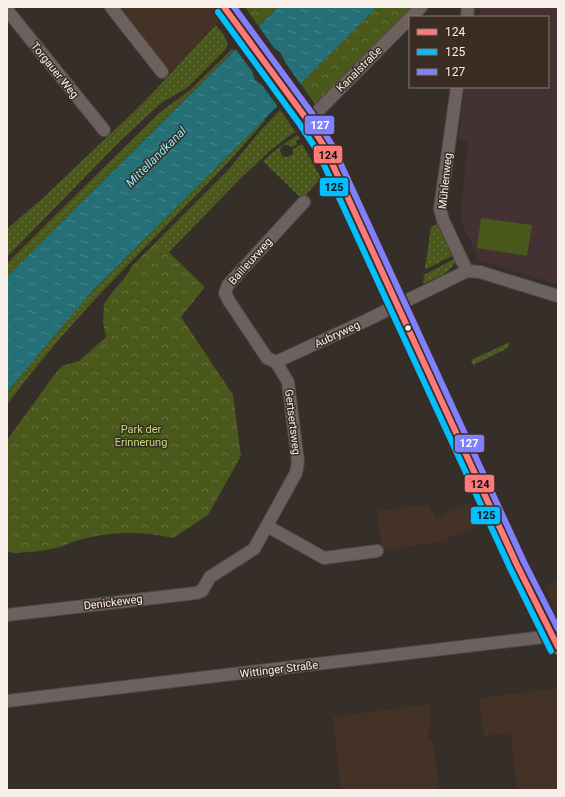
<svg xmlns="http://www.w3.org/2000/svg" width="565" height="797" font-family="Roboto,sans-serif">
  <defs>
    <pattern id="grass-dots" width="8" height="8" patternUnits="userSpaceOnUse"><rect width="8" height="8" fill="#4a591b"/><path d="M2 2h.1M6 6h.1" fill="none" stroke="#65713c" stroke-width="1.8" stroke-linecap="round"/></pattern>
    <pattern id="park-crowns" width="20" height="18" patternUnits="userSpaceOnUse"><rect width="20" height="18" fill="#4a591b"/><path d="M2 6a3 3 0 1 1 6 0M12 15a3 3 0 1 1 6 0" fill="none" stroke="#65713c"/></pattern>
    <pattern id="water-ripples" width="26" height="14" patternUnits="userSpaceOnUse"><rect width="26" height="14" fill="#247076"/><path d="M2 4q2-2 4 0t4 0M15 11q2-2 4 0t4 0" fill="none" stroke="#45858a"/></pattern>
  </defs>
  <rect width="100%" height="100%" fill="#362e29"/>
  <g fill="#453226">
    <polygon points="115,7 233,7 169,74"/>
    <polygon points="471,502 481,524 440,542 382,550 377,511 429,504 436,518"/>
    <polygon points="558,578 558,612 556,613 545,588"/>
    <polygon points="558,688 558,790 517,790 511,733 484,736 479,698"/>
    <polygon points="429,704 431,726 428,727 429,739 433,739 439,790 341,790 333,717"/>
  </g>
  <polygon fill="#443133" points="481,7 558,7 558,285 479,260 460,219 468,141 458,139 465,87 548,87 548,17 479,17"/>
  <g fill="url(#grass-dots)">
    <polygon points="216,25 224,35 228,45 225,50 187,88 161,103 118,143 7,257 7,229 43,198 143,103"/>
    <polygon points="232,49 234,50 7,277 7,263 159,113 190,90"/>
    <polygon points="280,110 295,131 295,132 273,148 242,177 168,253 157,241 229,169 259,132"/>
    <path d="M 263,119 L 265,121 C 249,138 236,155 220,171 C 147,247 69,319 7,405 L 7,392 L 92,291 Z"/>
    <polygon points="297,135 300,139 296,141 297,144 292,147 288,145 283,145 280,150 282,156 288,157 293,154 293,149 302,144 321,178 302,199 263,161 277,149"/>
    <polygon points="437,224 452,256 426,269 425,269 431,227"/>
    <path d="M 456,258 C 455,272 434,278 423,284 L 424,275 Z"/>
    <polygon points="510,342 509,346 506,349 473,365 471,360"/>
  </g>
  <g fill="url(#park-crowns)">
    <polygon points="245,7 278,7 258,26"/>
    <polygon points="377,7 413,7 315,104 300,83"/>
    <path d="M 157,241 L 205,287 L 181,317 L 233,395 L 241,456 L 208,515 L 173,538 C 143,531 109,531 79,540 C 71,542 64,546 56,548 C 41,551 22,554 7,552 L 7,440 L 55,374 L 62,366 L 79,361 L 106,337 L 103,323 L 104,304 L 110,295 L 127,275 L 132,266 Z"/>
  </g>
  <polygon fill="#4a591b" points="481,218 532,225 527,256 477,248"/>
  <polygon fill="url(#water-ripples)" points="278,7 377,7 92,291 7,392 7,277"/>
  <polygon fill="#362e29" points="257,24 274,48 281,53 285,62 301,85 278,107 262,85 255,80 252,71 234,47"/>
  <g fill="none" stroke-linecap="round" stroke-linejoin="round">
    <defs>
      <g id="minor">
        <polyline points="111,7 162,72"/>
        <polyline points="7,10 104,130"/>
        <polyline points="411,17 421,7"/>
        <polyline points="467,17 468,7"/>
        <polyline points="457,87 440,209 443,220 467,271"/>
        <polyline points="308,121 410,18"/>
        <polyline points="276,362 365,321 467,271 480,272 558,296"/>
        <polyline points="276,362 267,358 229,301 225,293 228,285 304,202"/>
        <polyline points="267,526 324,558 377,551"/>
        <polyline points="7,615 196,593 202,591 210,577 254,549 296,473 298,462 288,382 276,362"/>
        <polyline points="7,701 552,636"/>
      </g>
      <polyline id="major" points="224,7 308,121 325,148 517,565 558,647"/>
    </defs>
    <use href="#minor" stroke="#504a45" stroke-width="14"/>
    <use href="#major" stroke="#504a45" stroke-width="16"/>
    <use href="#minor" stroke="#6c615f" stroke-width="12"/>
    <use href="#major" stroke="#796a67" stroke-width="15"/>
    <defs>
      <polyline id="bus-1" points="224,7 308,121 325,148 517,565 558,647"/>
      <polyline id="bus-2" points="218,12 301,126 318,152 510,568 551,651"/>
      <polyline id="bus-3" points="234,7 314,116 332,145 524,562 558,629"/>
    </defs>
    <use href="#bus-1" stroke="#3b2d24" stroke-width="9"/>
    <use href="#bus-2" stroke="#3b2d24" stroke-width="9"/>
    <use href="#bus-3" stroke="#3b2d24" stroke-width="9"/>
    <use href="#bus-1" stroke="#fe7a7a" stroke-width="6"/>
    <use href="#bus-2" stroke="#00bfff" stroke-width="6"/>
    <use href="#bus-3" stroke="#8080ff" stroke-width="6"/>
  </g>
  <circle fill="#f9efe9" stroke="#3b2d24" stroke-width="1.5" cx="408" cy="328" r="3.5"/>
  <g text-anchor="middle" stroke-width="3" stroke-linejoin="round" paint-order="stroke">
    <g font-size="11" fill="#f9efe9" stroke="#3b2d24">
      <text transform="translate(359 69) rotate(-45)" y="4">Kanalstraße</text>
      <text transform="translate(55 70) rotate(51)" y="4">Torgauer Weg</text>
      <text transform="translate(445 181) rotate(-84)" y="4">Mühlenweg</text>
      <text transform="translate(250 261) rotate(-48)" y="4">Bailleuxweg</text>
      <text transform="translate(337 334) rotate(-25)" y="4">Aubryweg</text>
      <text transform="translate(293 422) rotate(83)" y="4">Gertsertsweg</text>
      <text transform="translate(113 602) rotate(-7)" y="4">Denickeweg</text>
      <text transform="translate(279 669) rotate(-7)" y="4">Wittinger Straße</text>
    </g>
    <g font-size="11" fill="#bfdd7c" stroke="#3b2d24">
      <text x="141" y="433">Park der<tspan x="141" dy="13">Erinnerung</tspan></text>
    </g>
    <g font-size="12" font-style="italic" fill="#82effb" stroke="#3b2d24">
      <text transform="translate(156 157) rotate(-45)" y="4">Mittellandkanal</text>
    </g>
  </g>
  <g stroke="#3b2d24" stroke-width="1.5">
    <rect x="304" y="115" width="31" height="20" rx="4" fill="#8080ff"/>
    <rect x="313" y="145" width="30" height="19" rx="4" fill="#fe7a7a"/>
    <rect x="319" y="177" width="30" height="20" rx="4" fill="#00bfff"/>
    <rect x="454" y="434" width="31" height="19" rx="4" fill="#8080ff"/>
    <rect x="464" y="474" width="31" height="19" rx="4" fill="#fe7a7a"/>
    <rect x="470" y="506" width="31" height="19" rx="4" fill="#00bfff"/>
  </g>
  <g font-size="11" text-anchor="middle" font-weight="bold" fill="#fff">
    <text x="320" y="129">127</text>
    <text x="469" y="447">127</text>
  </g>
  <g font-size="11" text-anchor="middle" font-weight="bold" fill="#111">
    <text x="328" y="159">124</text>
    <text x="334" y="191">125</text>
    <text x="480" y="488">124</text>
    <text x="486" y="519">125</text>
  </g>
  <rect width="565" height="797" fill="none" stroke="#f9efe9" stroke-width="16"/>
  <rect x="409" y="16" width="140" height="72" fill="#3b2d24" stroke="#877b73"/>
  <rect x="417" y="29" width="20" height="6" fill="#fe7a7a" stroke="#877b73"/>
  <text x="445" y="36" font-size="12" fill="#f9efe9">124</text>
  <rect x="417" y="49" width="20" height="6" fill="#00bfff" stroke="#877b73"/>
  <text x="445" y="56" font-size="12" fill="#f9efe9">125</text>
  <rect x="417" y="69" width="20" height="6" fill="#8080ff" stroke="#877b73"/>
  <text x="445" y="76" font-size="12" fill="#f9efe9">127</text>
</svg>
